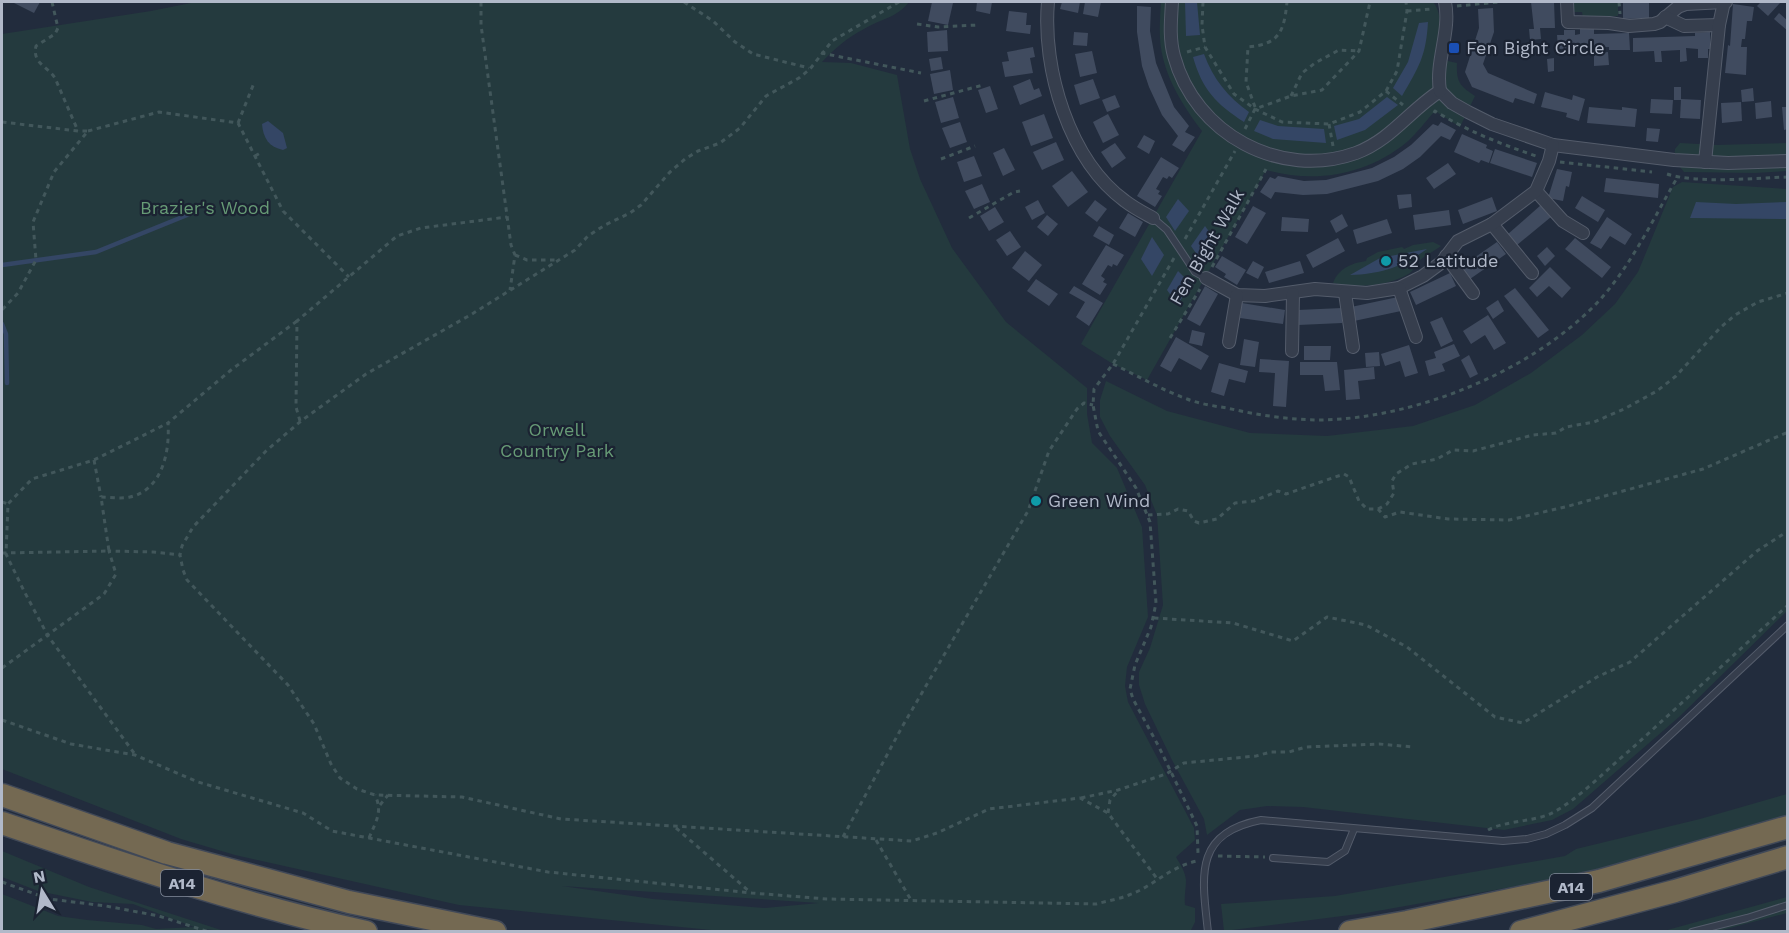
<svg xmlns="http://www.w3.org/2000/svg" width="1789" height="933" font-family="'Work Sans',sans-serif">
  <rect width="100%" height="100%" fill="#222c3d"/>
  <g fill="#243a3e" fill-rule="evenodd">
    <path d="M 196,2 L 909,2 C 897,18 880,19 864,29 C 848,37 834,49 822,62 L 851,63 L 897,75 L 910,149 L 920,179 L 952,248 L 1006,322 L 1087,388 L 1087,414 L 1092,443 L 1117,468 L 1142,527 L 1148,617 L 1127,667 L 1125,686 L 1128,702 L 1194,828 L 1195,840 L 1176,857 C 1180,864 1185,871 1186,880 C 1186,889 1184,896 1185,905 L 1195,908 L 1195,922 L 1190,932 L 731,932 L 459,905 L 235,855 L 181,839 L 2,769 L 2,34 L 151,11 ZM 562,886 L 819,903 L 765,908 L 653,899 Z"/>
    <path d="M 1161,2 L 1433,2 C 1445,16 1439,42 1434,58 L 1457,63 C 1456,82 1460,86 1475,96 L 1460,127 L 1435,111 C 1426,121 1417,133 1407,142 C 1367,175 1315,184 1266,170 L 1147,380 L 1113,364 L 1081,344 L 1202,131 C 1186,110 1169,84 1163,58 C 1158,39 1160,20 1161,2 Z"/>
    <polygon points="1574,2 1618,2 1618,16 1583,18 1582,12 1574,12"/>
    <polygon points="1680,143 1716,145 1787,143 1787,153 1782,161 1787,164 1787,171 1755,173 1684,172 1674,160 1675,149"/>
    <polygon points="1682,182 1787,189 1787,611 1679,717 1573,809 1552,820 1504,830 1303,807 1267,806 1240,810 1207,835 1204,819 1172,760 1145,704 1139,685 1139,672 1150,648 1163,605 1157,515 1145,485 1110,436 1100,417 1100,400 1106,381 1167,411 1250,433 1327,436 1413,426 1475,405 1531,373 1582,335 1615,304 1638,272 1673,187"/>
    <path d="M 1433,242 L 1441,246 C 1434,251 1424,256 1418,262 C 1415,265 1414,270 1410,273 C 1388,287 1357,288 1333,283 C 1338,269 1351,263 1366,261 L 1367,258 L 1378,252 L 1402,247 L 1404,249 L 1413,245 Z"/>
    <polygon points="1787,794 1787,821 1659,861 1366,913 1224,931 1221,904 1335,896 1565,856 1576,849 1700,819"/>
    <polygon points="2,851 89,887 224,931 203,929 205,931 2,931 2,894 58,916 87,920 142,925 156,929 194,927 133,904 92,902 38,891 2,877"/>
    <polygon points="1787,897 1787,913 1719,931 1660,932"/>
  </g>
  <g fill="#344665">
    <polygon points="1185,2 1197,2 1200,35 1186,36"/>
    <path d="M 1428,22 C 1426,56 1419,67 1402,96 L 1393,88 L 1408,62 L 1419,23 Z"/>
    <path d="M 1204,54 C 1213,79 1228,97 1249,112 L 1244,122 C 1216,104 1202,89 1193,57 Z"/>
    <polygon points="1387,97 1398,105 1365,130 1337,140 1334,126 1359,119"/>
    <polygon points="1260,120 1278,126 1324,129 1326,143 1273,139 1254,131"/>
    <path d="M 268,121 L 283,133 L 287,148 L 283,150 C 269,147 263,138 262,124 Z"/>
    <polygon points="1178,199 1189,211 1175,231 1166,217"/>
    <polygon points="1696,202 1736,204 1787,202 1787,219 1690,218"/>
    <polygon points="1205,226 1216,241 1202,262 1191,246"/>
    <polygon points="1152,237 1164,255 1152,276 1141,259"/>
    <path d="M 1427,249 C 1401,267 1382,274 1350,275 L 1380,258 Z"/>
    <polygon points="1178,271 1190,283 1178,305 1167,290"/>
  </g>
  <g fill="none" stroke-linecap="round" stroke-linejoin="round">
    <g stroke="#344665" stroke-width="4.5">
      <polyline points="2,265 96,252 197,211"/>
      <polyline points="2,324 6,334 7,383"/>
    </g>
  </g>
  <g fill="#404b5f">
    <polygon points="12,2 40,2 34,13"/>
    <polygon points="932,2 953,3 948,25 928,21"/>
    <polygon points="977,2 992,2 990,14 976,11"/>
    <polygon points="1062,2 1080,2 1078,13 1060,9"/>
    <polygon points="1085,2 1101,2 1098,17 1083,14"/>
    <polygon points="1531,2 1554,2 1555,28 1540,28 1541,39 1530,40 1529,29 1534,29"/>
    <polygon points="1623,2 1649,2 1649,18 1623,19"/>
    <polygon points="1761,2 1781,2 1768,16 1757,6"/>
    <polygon points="1733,4 1754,7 1752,21 1747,21 1745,39 1742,39 1741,47 1747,47 1746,75 1725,73 1728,45 1730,46"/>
    <polygon points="1137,6 1151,7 1150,31 1156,63 1174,107 1189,126 1185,132 1195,137 1184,152 1172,145 1178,136 1162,115 1149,87 1142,66 1137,32"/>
    <polygon points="1493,8 1494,32 1483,64 1488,73 1537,94 1534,104 1515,98 1513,103 1472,87 1465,72 1479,28 1478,9"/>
    <polygon points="1009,11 1027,13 1026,25 1031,25 1030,34 1006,31"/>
    <polygon points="1779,13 1788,21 1788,31 1774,19"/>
    <polygon points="1580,29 1594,29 1594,34 1629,33 1630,50 1609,50 1609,47 1558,49 1557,35 1564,35 1564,30 1575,30 1575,35 1580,34"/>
    <polygon points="947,30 948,51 928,52 927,32"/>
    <polygon points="1074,32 1088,33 1087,46 1073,45"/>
    <polygon points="1710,32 1710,49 1708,49 1708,58 1698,58 1698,49 1686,48 1687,61 1680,62 1680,50 1661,51 1662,62 1655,62 1654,51 1633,52 1633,38 1695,36 1695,33"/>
    <polygon points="1033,47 1035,57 1030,58 1033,73 1005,77 1002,62 1009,61 1007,52"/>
    <polygon points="1092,51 1097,73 1080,77 1075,54"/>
    <polygon points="1608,52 1609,65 1594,66 1594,53"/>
    <polygon points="941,57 943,69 931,71 929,59"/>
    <polygon points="1554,58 1554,71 1548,72 1547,59"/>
    <polygon points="950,70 953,90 934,94 930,74"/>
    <polygon points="1030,79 1034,90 1039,88 1042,96 1020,105 1013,86"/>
    <polygon points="1093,79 1100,98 1080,105 1074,85"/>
    <polygon points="990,86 998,109 986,113 978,90"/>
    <rect x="1674" y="87" width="7" height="13"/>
    <polygon points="1753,88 1754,101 1742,102 1741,90"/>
    <polygon points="1545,92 1572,100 1573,95 1585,99 1579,121 1566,117 1567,113 1541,107"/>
    <polygon points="1115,95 1120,107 1107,112 1102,100"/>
    <polygon points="953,97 959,118 941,123 935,102"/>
    <polygon points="1651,99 1673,100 1672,114 1650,113"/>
    <polygon points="1681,99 1701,100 1700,119 1680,118"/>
    <polygon points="1771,101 1772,117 1756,119 1755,103"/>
    <polygon points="1741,102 1742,121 1722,123 1721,103"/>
    <polygon points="1589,107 1622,110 1622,107 1637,109 1635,127 1587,123"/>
    <polygon points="1782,107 1788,107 1788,129 1784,130"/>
    <polygon points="1044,114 1053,138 1031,146 1022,122"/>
    <polygon points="1108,114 1119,135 1103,143 1093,122"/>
    <polygon points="960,122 967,142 950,148 942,128"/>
    <polygon points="1441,122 1456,130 1450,140 1441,136 1420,157 1403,169 1378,181 1327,194 1303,195 1275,192 1271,199 1260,192 1270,177 1275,179 1278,176 1304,181 1326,180 1372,168 1394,157 1411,145 1433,124 1438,126"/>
    <polygon points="1647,128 1660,129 1658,142 1646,141"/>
    <polygon points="1462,134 1487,145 1486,148 1493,151 1489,163 1481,160 1479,163 1454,152"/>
    <polygon points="1144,135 1155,141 1149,154 1137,147"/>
    <polygon points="1056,142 1064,160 1042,170 1033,152"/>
    <polygon points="1115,143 1126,158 1112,168 1101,152"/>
    <polygon points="1004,148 1015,170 1003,176 993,153"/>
    <polygon points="1495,149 1537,163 1532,177 1490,163"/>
    <polygon points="974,156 982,176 964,182 957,162"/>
    <polygon points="1161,157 1179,168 1172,178 1169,176 1167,179 1163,177 1156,189 1160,191 1158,194 1162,196 1155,207 1137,196"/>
    <polygon points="1448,163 1456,174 1434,189 1426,178"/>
    <polygon points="1557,169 1572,172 1569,187 1566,186 1563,201 1548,198"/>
    <polygon points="1072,171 1088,192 1068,207 1052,186"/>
    <polygon points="1606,178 1659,184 1658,198 1604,192"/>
    <polygon points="982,184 990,202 974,209 965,191"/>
    <polygon points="1411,194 1412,207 1399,209 1397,195"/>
    <polygon points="1582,196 1605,210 1598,222 1575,208"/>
    <polygon points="1492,197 1497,211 1463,224 1458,210"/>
    <polygon points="1038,200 1045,213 1032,220 1025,207"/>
    <polygon points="1095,200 1107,209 1097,222 1085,213"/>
    <polygon points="1541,205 1551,217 1517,245 1508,234"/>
    <polygon points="1253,206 1266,213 1247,244 1235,237"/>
    <polygon points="995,207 1004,222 989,231 980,216"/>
    <polygon points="1449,210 1451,225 1415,230 1413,215"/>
    <polygon points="1128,213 1143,222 1135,237 1119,228"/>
    <polygon points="1342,214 1348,226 1336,233 1330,221"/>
    <polygon points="1047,215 1058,224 1048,236 1037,227"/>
    <polygon points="1282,217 1309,219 1308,232 1281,231"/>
    <polygon points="1607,217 1632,234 1625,245 1610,236 1601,249 1590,243"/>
    <polygon points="1387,219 1392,233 1357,244 1353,230"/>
    <polygon points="1099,226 1114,235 1109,245 1093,236"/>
    <polygon points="1010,231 1021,247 1007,256 996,240"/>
    <polygon points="1338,238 1345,251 1313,268 1306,255"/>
    <polygon points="1575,238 1611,267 1602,278 1565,249"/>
    <polygon points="1497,242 1506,254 1470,279 1461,267"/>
    <polygon points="1106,245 1124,255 1117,266 1113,264 1112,267 1108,265 1101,276 1105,279 1103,282 1107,284 1100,295 1082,284"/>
    <polygon points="1547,247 1555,256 1545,266 1537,256"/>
    <polygon points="1025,251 1042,265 1029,281 1012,268"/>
    <polygon points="1222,256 1246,270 1237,285 1224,277 1226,274 1215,267"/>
    <polygon points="1253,261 1264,267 1258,279 1246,273"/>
    <polygon points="1300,261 1304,273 1269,283 1265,272"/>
    <polygon points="1550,267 1571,288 1562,298 1549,286 1537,297 1529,288"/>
    <polygon points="1450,273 1456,286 1416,305 1410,292"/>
    <polygon points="1036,279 1058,294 1049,306 1027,291"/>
    <polygon points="1074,286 1103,303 1089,326 1076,317 1085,302 1069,293"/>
    <polygon points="1205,286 1218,294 1200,326 1187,319"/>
    <polygon points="1515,288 1549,330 1538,338 1504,296"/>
    <polygon points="1398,297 1401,311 1354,321 1351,307"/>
    <polygon points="1498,300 1504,311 1493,319 1486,308"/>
    <polygon points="1242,303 1285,310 1283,324 1240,318"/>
    <polygon points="1342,308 1342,323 1298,325 1298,310"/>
    <polygon points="1488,315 1506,343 1494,350 1485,335 1471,344 1463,331"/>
    <polygon points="1442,317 1453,341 1441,347 1430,322"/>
    <polygon points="1192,330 1205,333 1202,346 1189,343"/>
    <polygon points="1176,337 1209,356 1201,370 1179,358 1171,372 1160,366"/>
    <polygon points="1244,339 1259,342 1255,367 1240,365"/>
    <polygon points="1454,344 1460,356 1442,364 1445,371 1429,376 1425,361 1436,358 1434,352"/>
    <polygon points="1409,345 1418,373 1405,377 1400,361 1385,366 1381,354"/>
    <polygon points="1304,346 1331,346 1330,360 1304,360"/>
    <polygon points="1379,352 1380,366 1366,367 1365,353"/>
    <polygon points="1469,355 1478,374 1470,378 1461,360"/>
    <polygon points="1260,359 1289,361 1286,407 1273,406 1275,373 1259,372"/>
    <polygon points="1300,362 1337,362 1340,390 1325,391 1323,375 1300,375"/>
    <polygon points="1219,363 1248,371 1245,383 1229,379 1224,396 1211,392"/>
    <polygon points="1374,367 1375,379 1358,381 1360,399 1346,400 1344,370"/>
  </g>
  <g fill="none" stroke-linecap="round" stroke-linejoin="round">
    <defs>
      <g id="lane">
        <polyline points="1153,218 1167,230 1195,272 1206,278"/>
        <polyline points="1273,858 1328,862 1345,851 1354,829"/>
        <path d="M 1208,932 C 1202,877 1193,833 1261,820 L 1503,841 L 1527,839 L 1546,834 L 1565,825 L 1592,808 L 1788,625"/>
        <polyline points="1692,932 1747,918 1788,905"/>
      </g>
      <g id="street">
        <path d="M 1048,2 C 1042,69 1069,160 1125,201 C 1134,208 1144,213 1153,218"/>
        <path d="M 1172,2 C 1171,20 1169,38 1174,56 C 1195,134 1280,180 1356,153 C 1391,140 1410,110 1440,91"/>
        <polyline points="1567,2 1568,22 1609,23 1629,26 1654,24 1660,22 1678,7 1686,4 1724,2"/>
        <polyline points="1665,17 1684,26 1719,25"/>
        <polyline points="1440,91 1452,103 1468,112 1492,124 1553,145 1674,160 1728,163 1788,161"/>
        <path d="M 1440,91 C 1435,61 1451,32 1445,2"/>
        <polyline points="1705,162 1719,25 1724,2 1726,2"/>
        <polyline points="1536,191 1563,221 1583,233"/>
        <polyline points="1492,224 1532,273"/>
        <polyline points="1446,256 1473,293"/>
        <polyline points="1206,278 1237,295 1265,296 1315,289 1367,293 1399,288 1423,276 1442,262 1458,241 1492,224 1536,191 1549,161 1553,145"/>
        <polyline points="1399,288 1416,337"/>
        <polyline points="1345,293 1353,347"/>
        <polyline points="1229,342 1237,295"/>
        <polyline points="1292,351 1293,294"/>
      </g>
      <g id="highway">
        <polyline points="2,795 167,853 349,902 495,932"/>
        <path d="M 2,823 C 122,864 241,904 366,932"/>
        <polyline points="1350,932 1407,922 1599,881 1788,827"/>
        <polyline points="1521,932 1675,891 1788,857"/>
      </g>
    </defs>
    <use href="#lane" stroke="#545c6b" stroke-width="8"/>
    <use href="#street" stroke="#545c6b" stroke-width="14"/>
    <use href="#highway" stroke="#414958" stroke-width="25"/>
    <g stroke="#42575b" stroke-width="3" stroke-dasharray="4.5 4.5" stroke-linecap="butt">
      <path d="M 52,2 L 58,28 L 55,34 L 36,46 C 32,63 47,66 55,78 L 78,131"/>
      <polyline points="481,2 481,25 511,245 515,255 510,290"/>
      <polyline points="684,2 713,21 735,42 753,54 809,68"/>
      <polyline points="899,2 832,41 810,69 799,78 766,96 740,128 720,143 698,151 685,159 670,172 641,205 630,213 605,225 588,236 575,250 472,314 366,374 301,421 266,451 193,527 182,546 180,555 183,570 187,580 288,685 314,724 331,764 340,778 357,789 375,795 462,797 561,819 912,841 937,833 989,809 1080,798 1108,813 1158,880"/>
      <polyline points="1203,2 1202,25 1205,47 1234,94 1255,109 1282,122 1329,124 1360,112 1386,91 1397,71 1407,11 1406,2"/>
      <polyline points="1619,2 1620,14"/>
      <polyline points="1457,6 1499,2"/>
      <polyline points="1407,11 1432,9"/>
      <polyline points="917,24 938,27 978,25"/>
      <polyline points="1187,52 1205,47"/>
      <polyline points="821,53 921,73"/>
      <polyline points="1386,91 1403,105"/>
      <polyline points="1291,96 1302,73 1315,63 1339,50 1358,51"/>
      <polyline points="924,101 983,85"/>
      <path d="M 1255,107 L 1246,82 L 1248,47 C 1280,44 1284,31 1287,2"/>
      <path d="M 1434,113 L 1435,111 C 1467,131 1501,144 1536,156"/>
      <polyline points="2,122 78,131 88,131 54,172 33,222 36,260 18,293 2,310"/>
      <polyline points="238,123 254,83"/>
      <polyline points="1329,124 1333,146"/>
      <polyline points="1245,129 1255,109 1291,96 1322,90 1359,51 1370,2"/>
      <polyline points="88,131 159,112 238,123 283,211 349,277"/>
      <polyline points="255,156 260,153"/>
      <polyline points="941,159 975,146"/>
      <polyline points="1560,162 1652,172"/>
      <path d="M 1667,174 C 1698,184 1754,178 1788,177"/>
      <polyline points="969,218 1014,192 1020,191"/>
      <polyline points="1185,239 1235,151"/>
      <polyline points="515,255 527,260 557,260"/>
      <polyline points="1174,258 1113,364 1094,389 1093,405 1098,431 1136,488 1150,522 1156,603 1151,627 1135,665 1130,689 1133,699 1159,747 1197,826 1198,853"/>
      <polyline points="1212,267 1266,169"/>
      <polyline points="1170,338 1200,289"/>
      <path d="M 1113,364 C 1138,376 1162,390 1187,399 C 1200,404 1214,406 1227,408 C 1257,415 1290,420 1322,420 C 1416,418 1530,372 1596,304 C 1630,268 1652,221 1677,178"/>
      <polyline points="300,421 296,407 297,321 397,236 421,228 507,217"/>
      <polyline points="94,460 101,497"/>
      <polyline points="2,502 8,504"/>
      <polyline points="1378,509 1387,504 1394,493 1392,481 1396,474 1412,464 1437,459 1453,450 1473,451 1533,435 1556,433 1566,427 1594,422 1624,409 1657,391 1676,376 1720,328 1735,315 1758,302 1788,293"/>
      <polyline points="1148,515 1168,514 1178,509 1188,511 1194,521 1199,523 1217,519 1235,503 1254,501 1278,491 1286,494 1344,474 1349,477 1359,501 1367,509 1378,509 1385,517 1400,512 1448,519 1509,520 1565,507 1703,469 1788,432"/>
      <path d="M 2,553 L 109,551 L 101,497 C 110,497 121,499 130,497 C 162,490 170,452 168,423 L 231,370 L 297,321"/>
      <polyline points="1154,618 1233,623 1293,641 1327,617 1366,625 1407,647 1495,717 1523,723 1597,677 1630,662 1757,551 1788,531"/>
      <polyline points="2,668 104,594 116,574 109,551 153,552 180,555"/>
      <path d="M 2,720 L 71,744 L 135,755 L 198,782 L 303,813 L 332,831 L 548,872 L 752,893 L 827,899 L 1096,904 C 1107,901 1119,899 1129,895 C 1154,886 1169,867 1197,861"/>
      <polyline points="134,753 48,636 24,591 6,554 8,504 32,479 94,460 168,423"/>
      <polyline points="1081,798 1118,790 1166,774 1184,763 1256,756 1271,752 1289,752 1306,747 1379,744 1413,747"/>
      <polyline points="380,805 388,795"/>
      <polyline points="1108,813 1110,800 1118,791"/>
      <polyline points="676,828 750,892"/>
      <path d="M 1488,830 C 1504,821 1531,822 1550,814 C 1577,801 1606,770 1629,751 C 1682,703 1735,654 1788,605"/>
      <polyline points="843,837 902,727 1028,511 1049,451 1077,409 1084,403 1093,405"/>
      <path d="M 369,838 C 376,821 383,812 375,795"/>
      <polyline points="876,840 911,900"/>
      <polyline points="1218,856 1265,857"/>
      <polyline points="2,882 49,899 106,906 159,916 209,932"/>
    </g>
    <use href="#lane" stroke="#363e4d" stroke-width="6"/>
    <use href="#street" stroke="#363e4d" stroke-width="12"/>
    <use href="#highway" stroke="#746952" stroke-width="22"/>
  </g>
  <rect fill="#1a4fb4" stroke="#1b2332" stroke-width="2" x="1448" y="42" width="12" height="12" rx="3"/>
  <g fill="#0f9aa8" stroke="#1b2332" stroke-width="2">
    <circle cx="1386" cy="261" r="6"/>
    <circle cx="1036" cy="501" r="6"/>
  </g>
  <g text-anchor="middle" stroke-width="4.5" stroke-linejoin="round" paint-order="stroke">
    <g fill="#1b2332" stroke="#848c9c" stroke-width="1.5">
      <rect x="161" y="870" width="42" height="26" rx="4.5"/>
      <rect x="1550" y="874" width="42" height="26" rx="4.5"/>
    </g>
    <g font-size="16" font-weight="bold" fill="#b1b9c9">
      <text x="182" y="889">A14</text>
      <text x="1571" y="893">A14</text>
    </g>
    <g font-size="18" fill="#b1b9c9" stroke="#1b2332" text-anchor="start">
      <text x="1466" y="54">Fen Bight Circle</text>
      <text x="1398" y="267">52 Latitude</text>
      <text x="1048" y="507">Green Wind</text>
    </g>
    <g font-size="18" fill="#679b76" stroke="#1b2332">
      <text x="205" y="214">Brazier's Wood</text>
      <text x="557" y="436">Orwell<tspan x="557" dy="21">Country Park</tspan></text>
    </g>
    <g font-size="18" fill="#b1b9c9" stroke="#1b2332">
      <text transform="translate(1207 247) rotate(-60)" y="6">Fen Bight Walk</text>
    </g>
  </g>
  <rect width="1789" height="933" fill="none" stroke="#b1b9c9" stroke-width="6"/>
  <g transform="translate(42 891) rotate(349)" stroke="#1b2332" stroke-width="4.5" paint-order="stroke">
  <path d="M0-4.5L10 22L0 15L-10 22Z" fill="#b1b9c9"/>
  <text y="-9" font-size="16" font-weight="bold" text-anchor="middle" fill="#b1b9c9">N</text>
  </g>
</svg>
